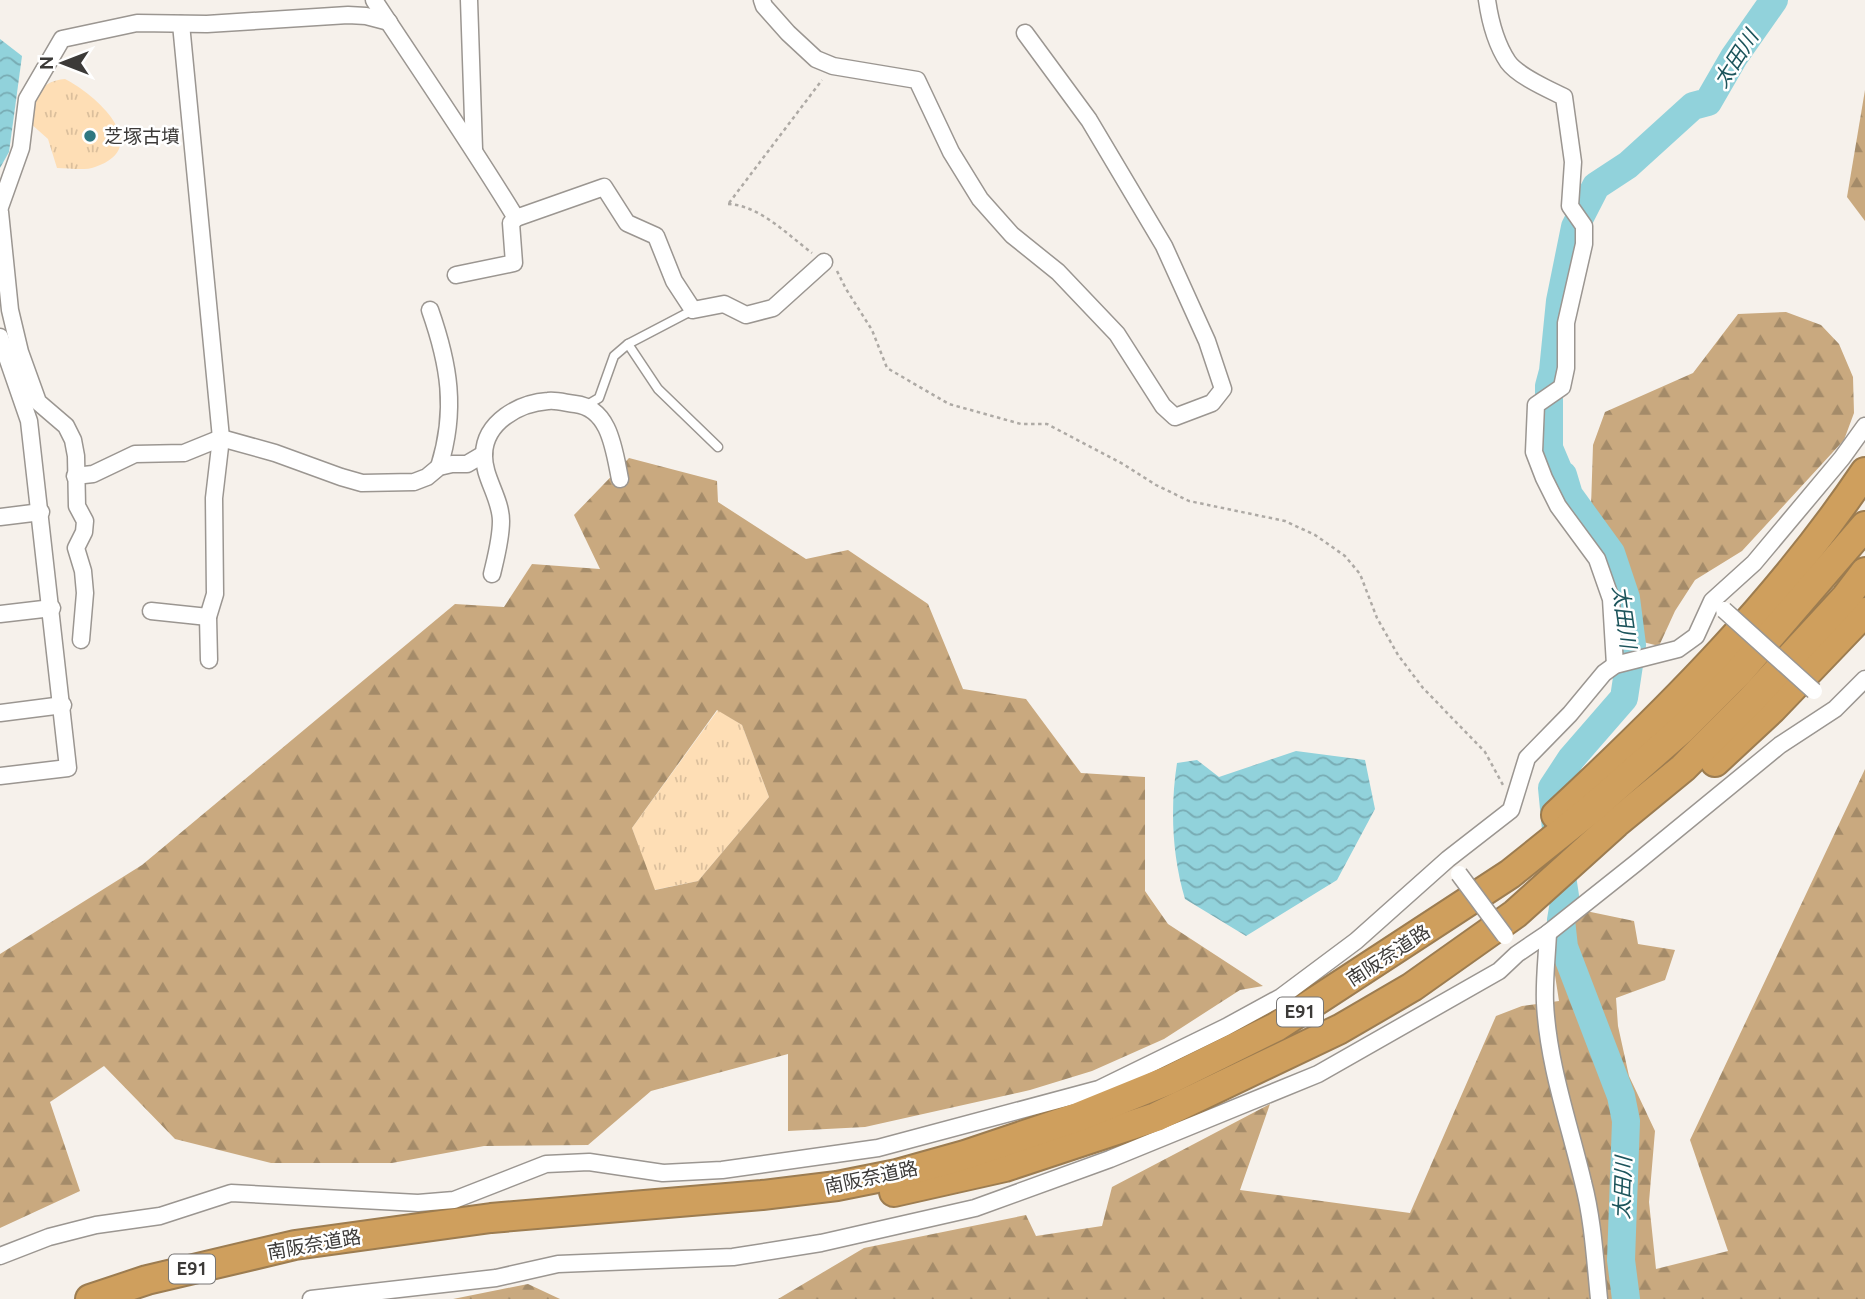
<svg xmlns="http://www.w3.org/2000/svg" width="1865" height="1299" font-family="Ubuntu,'Noto Sans JP',sans-serif">
  <defs>
    <pattern id="grass-tufts" width="24" height="20" patternUnits="userSpaceOnUse" patternTransform="scale(1.75)"><rect width="24" height="20" fill="#fedeb5"/><path d="M3 7l-1-3M5 7V3M7 7l1-3M15 17l-1-3M17 17v-4M19 17l1-3" fill="none" stroke="#dbbf9c"/></pattern>
    <pattern id="forest-firs" width="22" height="20" patternUnits="userSpaceOnUse" patternTransform="scale(1.75)"><rect width="22" height="20" fill="#c9a97f"/><path d="M5 1l3.5 6h-7zM16 11l3.5 6h-7z" fill="#a48b69"/></pattern>
    <pattern id="water-waves" width="16" height="10" patternUnits="userSpaceOnUse" patternTransform="scale(1.75)"><rect width="16" height="10" fill="#91d2db"/><path d="M0 5q4-4 8 0t8 0" fill="none" stroke="#78abb3"/></pattern>
  </defs>
  <rect width="100%" height="100%" fill="#f6f1eb"/>
  <g fill="url(#grass-tufts)">
    <path d="M 65,79 C 95,94 155,147 95,167 C 85,171 69,168 57,168 L 48,139 L 30,123 C 30,99 40,81 65,79 Z"/>
    <polygon points="718,710 742,725 769,797 698,881 654,890 632,828"/>
  </g>
  <g fill="url(#forest-firs)" fill-rule="evenodd">
    <polygon points="1865,90 1865,221 1847,197"/>
    <polygon points="1786,312 1821,325 1839,344 1853,377 1854,413 1844,440 1742,551 1695,580 1675,611 1659,646 1643,642 1639,608 1591,507 1593,445 1605,412 1693,373 1738,314"/>
    <path d="M 629,458 L 717,481 L 718,502 L 806,559 L 848,550 L 928,604 L 963,689 L 1026,699 L 1081,773 L 1145,777 L 1145,891 L 1168,924 L 1263,986 L 1240,990 L 1164,1039 L 1092,1071 L 1030,1090 L 865,1127 L 788,1131 L 788,1054 L 651,1091 L 588,1145 L 484,1146 L 392,1163 L 271,1163 L 175,1139 L 104,1066 L 50,1102 L 80,1191 L 0,1228 L 0,954 L 142,865 L 455,604 L 504,607 L 532,564 L 600,569 L 574,515 ZM 717,710 L 742,725 L 769,797 L 698,881 L 655,890 L 632,828 Z"/>
    <polygon points="1865,769 1865,1299 778,1299 864,1248 1026,1215 1036,1236 1102,1226 1112,1187 1270,1104 1240,1190 1410,1213 1496,1016 1522,1006 1559,1001 1550,943 1586,911 1634,921 1638,944 1675,950 1665,980 1616,998 1618,1026 1629,1076 1655,1131 1649,1202 1656,1269 1728,1251 1690,1140"/>
    <polygon points="528,1284 560,1299 453,1299"/>
  </g>
  <g fill="url(#water-waves)">
    <polygon points="0,39 22,56 9,152 0,168"/>
    <path d="M 1296,751 L 1365,760 L 1375,809 L 1337,880 L 1246,936 L 1185,899 C 1172,855 1170,808 1177,763 L 1197,760 L 1219,777 Z"/>
  </g>
  <g fill="none" stroke-linecap="round" stroke-linejoin="round">
    <polyline stroke="#91d2db" stroke-width="28" points="1626,1299 1621,1260 1626,1121 1621,1096 1564,947 1561,920 1565,896 1558,850 1552,788 1571,759 1624,698 1632,645 1626,598 1611,553 1569,495 1563,475 1560,474 1549,448 1549,386 1553,371 1560,301 1575,227 1596,186 1628,165 1693,106 1708,102 1734,57 1774,0"/>
    <defs>
      <g id="service">
        <polyline points="628,344 658,389 718,447"/>
        <polyline points="587,405 599,398 614,356 628,344 693,310"/>
      </g>
      <g id="minor">
        <path d="M 374,0 C 422,73 471,144 516,218 L 604,187 L 627,223 L 656,236 L 674,281 L 693,310 L 724,304 L 746,315 L 773,308 L 824,262"/>
        <polyline points="469,0 474,149"/>
        <polyline points="762,0 764,6 788,33 816,59 833,66 917,80 951,152 980,199 1012,235 1058,272 1117,334 1163,406 1175,417 1212,403 1223,389 1207,341 1164,246 1089,120 1025,33"/>
        <path d="M 1487,0 C 1490,21 1496,44 1508,62 C 1518,76 1548,89 1564,97 L 1573,162 L 1570,206 L 1584,226 L 1584,244 L 1566,323 L 1566,368 L 1562,387 L 1536,405 L 1534,452 L 1544,478 L 1558,506 L 1597,559 L 1611,599 L 1615,665"/>
        <polyline points="181,24 221,438 214,498 215,594 208,617 209,660"/>
        <polyline points="0,207 21,148 27,99 62,39 137,23 207,24 348,15 366,16 389,22"/>
        <polyline points="0,212 10,310 20,352 38,402 66,426 73,440 76,456 77,506 85,521 84,532 76,548 83,571 85,593 81,640"/>
        <polyline points="456,275 514,263 511,223 516,218"/>
        <path d="M 430,310 C 449,364 457,410 439,467"/>
        <polyline points="0,337 29,421 68,768 0,776"/>
        <polyline points="75,476 93,474 135,454 184,453 221,438 275,453 341,477 362,483 414,482 427,477 439,467 452,464 467,464 484,454"/>
        <polyline points="0,517 41,512"/>
        <path d="M 492,574 C 496,557 501,539 501,521 C 501,498 483,477 484,454 C 485,422 519,403 548,401 C 557,400 566,403 575,404 C 610,408 614,450 620,479"/>
        <polyline points="151,611 208,617"/>
        <polyline points="0,614 52,608"/>
        <polyline points="0,713 63,705"/>
        <path d="M 1548,933 C 1547,956 1544,980 1545,1003 C 1548,1064 1569,1123 1583,1182 C 1593,1220 1595,1260 1599,1299"/>
        <polyline points="0,1256 49,1237 96,1225 160,1216 231,1193 418,1203 454,1200 546,1164 589,1162 663,1173 722,1170 878,1148 1099,1089 1226,1027 1281,997 1356,941 1448,859 1511,810 1527,758 1570,714 1604,673 1615,665 1678,649 1696,636 1712,601 1754,563 1842,458 1865,426"/>
        <polyline points="311,1299 496,1278 558,1264 733,1257 821,1243 975,1208 1110,1159 1318,1074 1499,971 1517,954 1548,933 1636,863 1780,745 1835,709 1865,679"/>
      </g>
      <g id="motorway">
        <polyline points="1715,762 1772,709 1865,612"/>
        <path d="M 1556,815 C 1669,710 1779,600 1865,472"/>
        <polyline points="894,1192 1005,1167 1156,1117 1340,1029 1412,987 1515,914 1616,823 1683,768 1750,701 1846,597 1865,572"/>
        <polyline points="90,1299 147,1280 295,1245 491,1218 762,1195 837,1186 897,1174 965,1155 1078,1117 1169,1080 1276,1027 1510,874 1591,809 1681,730 1739,672 1865,526"/>
      </g>
    </defs>
    <use href="#service" stroke="#9b9691" stroke-width="11"/>
    <use href="#minor" stroke="#9b9691" stroke-width="19"/>
    <use href="#motorway" stroke="#9c7c50" stroke-width="32"/>
    <g stroke="#aeaaa5" stroke-width="2.5" stroke-dasharray="3.5 3.5" stroke-linecap="butt">
      <polyline points="729,203 822,80"/>
      <path d="M 728,204 C 759,205 788,235 812,253"/>
      <polyline points="837,271 846,289 872,330 887,368 949,404 1021,424 1047,424 1123,464 1156,485 1189,501 1285,521 1315,535 1345,556 1360,574 1377,618 1398,655 1423,688 1485,752 1503,785"/>
    </g>
    <use href="#service" stroke="#fff" stroke-width="8"/>
    <use href="#minor" stroke="#fff" stroke-width="16"/>
    <use href="#motorway" stroke="#cf9f5d" stroke-width="28"/>
    <defs>
      <g id="minor-bridge">
        <polyline points="1724,610 1814,691"/>
        <polyline points="1459,874 1505,936"/>
      </g>
    </defs>
    <use href="#minor-bridge" stroke="#9b9691" stroke-width="19" stroke-linecap="butt"/>
    <use href="#minor-bridge" stroke="#fff" stroke-width="16"/>
  </g>
  <circle fill="#2f7780" stroke="#fff" stroke-width="2.5" cx="90" cy="136" r="7"/>
  <g text-anchor="middle" stroke-width="5" stroke-linejoin="round" paint-order="stroke">
    <g fill="#fff" stroke="#767574" stroke-width="2">
      <rect x="1277" y="997.5" width="46" height="29" rx="5"/>
      <rect x="169" y="1254.5" width="46" height="29" rx="5"/>
    </g>
    <g font-size="18" font-weight="bold" fill="#3c3a38">
      <text x="1300" y="1018">E91</text>
      <text x="192" y="1275">E91</text>
    </g>
    <g font-size="19" fill="#3c3a38" stroke="#fff" text-anchor="start">
      <text x="104" y="143">芝塚古墳</text>
    </g>
    <g font-size="19" fill="#3c3a38" stroke="#fff">
      <text transform="translate(1388 955) rotate(-33)" y="7">南阪奈道路</text>
      <text transform="translate(871 1177) rotate(-12)" y="7">南阪奈道路</text>
      <text transform="translate(314 1244) rotate(-10)" y="7">南阪奈道路</text>
    </g>
    <g font-size="21" font-style="italic" fill="#1c545b" stroke="#fff">
      <text transform="translate(1736 59) rotate(-57)" y="7">太田川</text>
      <text transform="translate(1624 617) rotate(82)" y="7">太田川</text>
      <text transform="translate(1623 1188) rotate(-88)" y="7">太田川</text>
    </g>
  </g>
  <g transform="translate(63 63) rotate(270)" stroke="#ffffff" stroke-width="5" paint-order="stroke">
  <path d="M0-5L12 26L0 18L-12 26Z" fill="#3c3a38"/>
  <text y="-10" font-size="19" font-weight="bold" text-anchor="middle" fill="#3c3a38">N</text>
  </g>
</svg>
